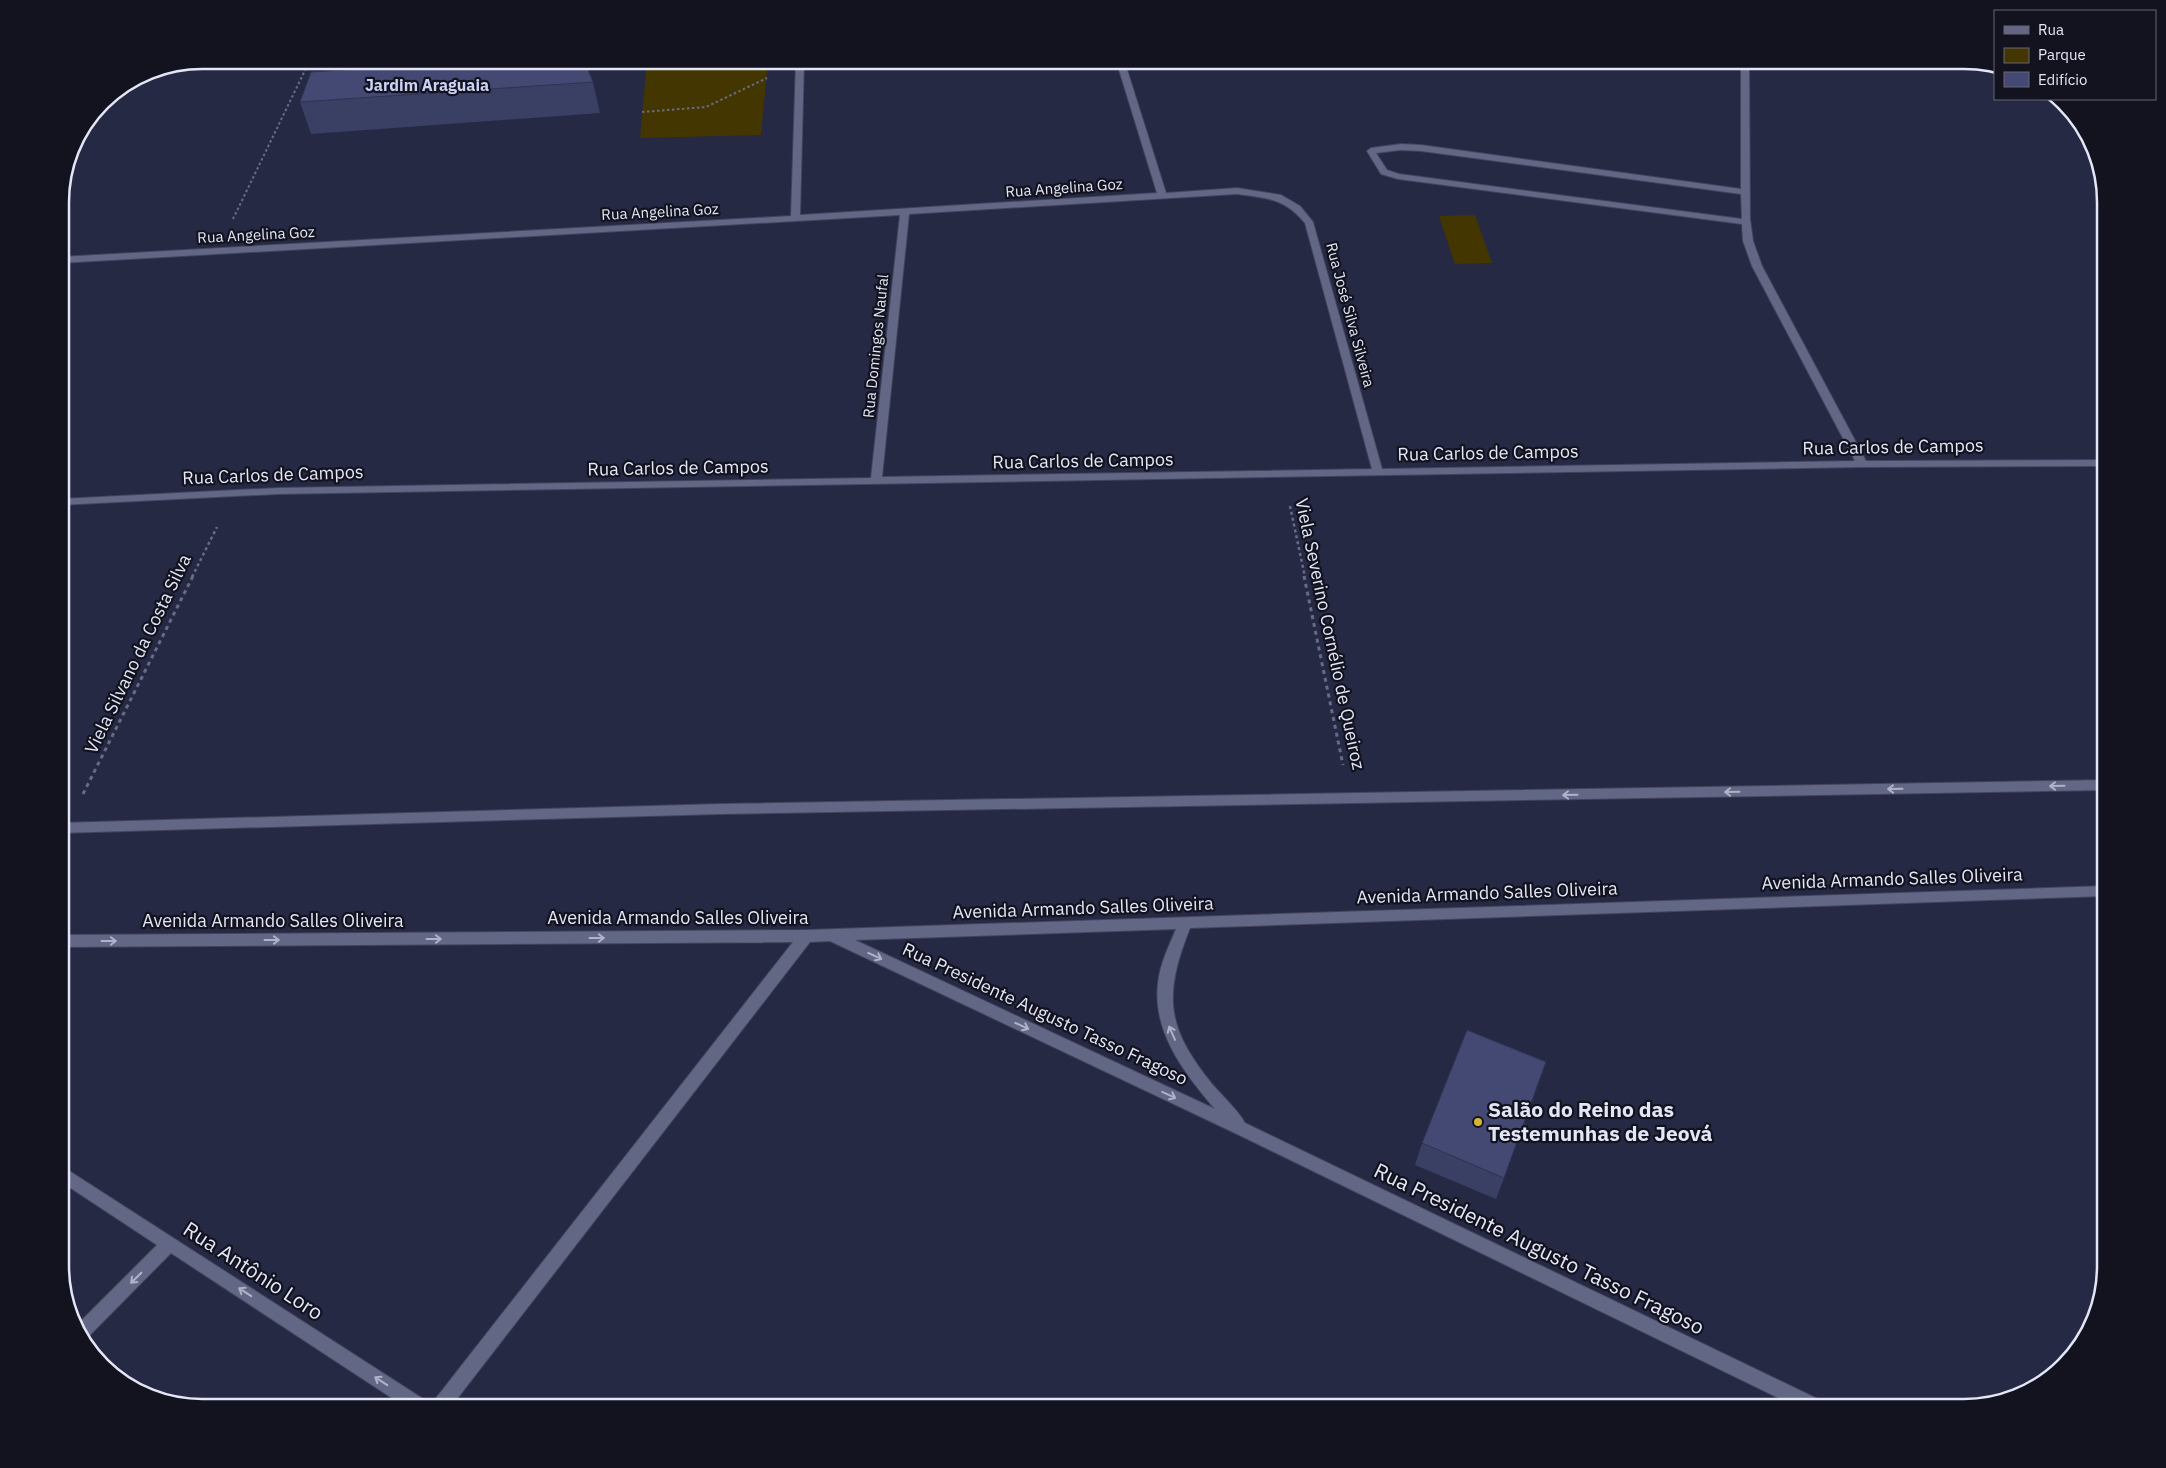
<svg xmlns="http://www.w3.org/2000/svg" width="2166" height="1468" font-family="'IBM Plex Sans',sans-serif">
  <rect width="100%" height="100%" fill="#262944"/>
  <g fill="#433601">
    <polygon points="647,60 768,60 761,135 640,138"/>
    <polygon points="1475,215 1492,263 1455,264 1439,216"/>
  </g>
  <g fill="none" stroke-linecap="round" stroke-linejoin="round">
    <defs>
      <g id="minor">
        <polygon points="227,60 246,60 242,62 137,78 144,73"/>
        <path d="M 796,60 L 804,60 L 800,215 L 1157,193 L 1116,60 L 1124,60 L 1166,193 L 1237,188 L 1281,195 L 1300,206 L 1313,222 L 1382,469 L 1855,461 L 1752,266 L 1743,241 L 1742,224 L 1398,179 L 1381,174 L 1367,151 L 1371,148 L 1401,144 L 1421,145 L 1741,189 L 1741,60 L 1749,60 L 1750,219 L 1753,241 L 1762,266 L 1866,461 L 2106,460 L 2106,466 L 1862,467 L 278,494 L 60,505 L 60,499 L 278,488 L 871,478 L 900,215 L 60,263 L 60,257 L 791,216 ZM 1401,150 L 1421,151 L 1741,194 L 1742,219 L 1399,174 L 1387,170 L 1376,153 ZM 1237,194 C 1267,198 1284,198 1305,223 L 1372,469 L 882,477 L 909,214 Z"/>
        <polygon points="2106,780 2106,790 721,814 60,833 60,823 721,804"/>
        <path d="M 2106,886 L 2106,896 L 1190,928 C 1163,996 1166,1027 1212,1084 C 1223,1097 1237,1109 1245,1123 L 1824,1402 L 1827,1408 L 1799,1408 L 1237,1134 L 830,941 L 810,942 L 450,1408 L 407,1408 L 171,1253 L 84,1341 L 79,1337 L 76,1326 L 157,1245 L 60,1181 L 60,1165 L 428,1402 L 430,1408 L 433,1402 L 793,942 L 60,947 L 60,935 L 806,930 ZM 1176,929 C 1169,946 1160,964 1158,983 C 1152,1032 1185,1074 1215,1109 L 855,940 Z"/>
      </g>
    </defs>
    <use href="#minor" stroke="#43445b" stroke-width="2"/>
    <g stroke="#686b83" stroke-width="2" stroke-dasharray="2.5 2.5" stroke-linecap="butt">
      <polyline points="750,60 767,69"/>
      <polyline points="642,112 706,107 767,78"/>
      <polyline points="233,219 310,60"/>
    </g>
    <g stroke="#686b83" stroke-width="2.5" stroke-dasharray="3 3" stroke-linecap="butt">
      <polyline points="1290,506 1305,577"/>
      <polyline points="192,577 217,527"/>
    </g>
    <g stroke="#686b83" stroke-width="3" stroke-dasharray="4 4" stroke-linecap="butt">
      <polyline points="1304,576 1343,765"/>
      <polyline points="83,794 193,576"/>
    </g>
    <use href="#minor" fill="#626785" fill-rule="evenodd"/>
  </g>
  <g fill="#3a3f64">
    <polygon points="327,60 456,60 428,65 493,61 493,60 584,60 593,82 600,113 311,134 300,102 331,70"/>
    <polygon points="1422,1143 1504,1178 1496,1199 1415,1165"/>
  </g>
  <polygon fill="#303351" points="331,60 456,60 338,80"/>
  <g fill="#444974" stroke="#303351">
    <polygon points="497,60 584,60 593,82 300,102 311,72 497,61"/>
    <polygon points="1467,1030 1546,1062 1504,1178 1422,1143"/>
  </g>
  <defs><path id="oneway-shaft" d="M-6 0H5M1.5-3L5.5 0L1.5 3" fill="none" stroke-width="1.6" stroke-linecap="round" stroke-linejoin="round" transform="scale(1.25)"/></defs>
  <g stroke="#afb3c9">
    <use href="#oneway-shaft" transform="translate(2057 786) rotate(179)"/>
    <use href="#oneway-shaft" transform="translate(1895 789) rotate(179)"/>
    <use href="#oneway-shaft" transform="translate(1732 792) rotate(179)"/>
    <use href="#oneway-shaft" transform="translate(1570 795) rotate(179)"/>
    <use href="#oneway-shaft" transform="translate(597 938)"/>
    <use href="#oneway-shaft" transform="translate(434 939)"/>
    <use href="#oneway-shaft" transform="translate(272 940)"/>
    <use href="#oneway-shaft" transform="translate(109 941)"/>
    <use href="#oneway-shaft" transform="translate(875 956) rotate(25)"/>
    <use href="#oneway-shaft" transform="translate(1022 1026) rotate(25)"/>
    <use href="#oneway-shaft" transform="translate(1172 1033) rotate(-114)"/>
    <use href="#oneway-shaft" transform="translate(1169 1095) rotate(25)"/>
    <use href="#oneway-shaft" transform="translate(136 1278) rotate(135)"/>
    <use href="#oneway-shaft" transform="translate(245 1292) rotate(-147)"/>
    <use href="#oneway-shaft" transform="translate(381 1381) rotate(-147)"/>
  </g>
  <circle fill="#d6b534" stroke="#12131f" stroke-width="2" cx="1478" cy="1122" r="5"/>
  <g text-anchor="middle" stroke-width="4.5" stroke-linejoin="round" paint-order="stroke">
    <g font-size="15" fill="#e3e6f7" stroke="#12131f">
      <text transform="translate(1064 188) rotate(-4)" y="5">Rua Angelina Goz</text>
      <text transform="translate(660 212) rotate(-3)" y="5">Rua Angelina Goz</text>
      <text transform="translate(256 235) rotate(-3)" y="5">Rua Angelina Goz</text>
      <text transform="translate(1350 315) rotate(75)" y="5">Rua José Silva Silveira</text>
      <text transform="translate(876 346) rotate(-84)" y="5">Rua Domingos Naufal</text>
    </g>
    <g font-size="16" font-weight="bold" fill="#ccd2f4" stroke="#12131f">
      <text x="427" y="91">Jardim Araguaia</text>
    </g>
    <g font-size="18" fill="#e3e6f7" stroke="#12131f">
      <text transform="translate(1893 447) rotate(-1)" y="6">Rua Carlos de Campos</text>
      <text transform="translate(1488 453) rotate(-1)" y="6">Rua Carlos de Campos</text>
      <text transform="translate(1083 461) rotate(-1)" y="6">Rua Carlos de Campos</text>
      <text transform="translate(678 468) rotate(-1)" y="6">Rua Carlos de Campos</text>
      <text transform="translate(273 475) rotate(-2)" y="6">Rua Carlos de Campos</text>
      <text transform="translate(1330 634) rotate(78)" y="6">Viela Severino Cornélio de Queiroz</text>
      <text transform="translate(138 654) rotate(-64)" y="6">Viela Silvano da Costa Silva</text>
      <text transform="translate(1892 879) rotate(-2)" y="6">Avenida Armando Salles Oliveira</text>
      <text transform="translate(1487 893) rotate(-2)" y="6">Avenida Armando Salles Oliveira</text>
      <text transform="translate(1083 908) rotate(-2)" y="6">Avenida Armando Salles Oliveira</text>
      <text x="678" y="924">Avenida Armando Salles Oliveira</text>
      <text x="273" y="927">Avenida Armando Salles Oliveira</text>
      <text transform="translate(1045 1014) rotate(25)" y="6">Rua Presidente Augusto Tasso Fragoso</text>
    </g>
    <g font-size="21" font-weight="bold" fill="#e3e6f7" stroke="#12131f" text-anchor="start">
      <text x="1488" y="1117">Salão do Reino das<tspan x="1488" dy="24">Testemunhas de Jeová</tspan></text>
    </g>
    <g font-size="21" fill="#e3e6f7" stroke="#12131f">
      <text transform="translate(1539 1249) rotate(26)" y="7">Rua Presidente Augusto Tasso Fragoso</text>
      <text transform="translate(253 1271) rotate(33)" y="7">Rua Antônio Loro</text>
    </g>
  </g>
  <path d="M0 0H2166V1468H0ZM202 69H1964A133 133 0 0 1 2097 202V1266A133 133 0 0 1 1964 1399H202A133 133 0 0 1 69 1266V202A133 133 0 0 1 202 69Z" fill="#12131f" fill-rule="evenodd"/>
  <path fill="none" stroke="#e3e6f7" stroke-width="2.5" d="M202 69H1964A133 133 0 0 1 2097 202V1266A133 133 0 0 1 1964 1399H202A133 133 0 0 1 69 1266V202A133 133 0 0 1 202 69Z"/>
  <rect x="1994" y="10" width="162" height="90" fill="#12131f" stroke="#666775"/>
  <rect x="2004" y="26" width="25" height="8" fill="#626785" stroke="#666775"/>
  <text x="2038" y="35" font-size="15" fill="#e3e6f7">Rua</text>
  <rect x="2004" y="48" width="25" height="15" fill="#433601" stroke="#666775"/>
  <text x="2038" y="60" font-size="15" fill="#e3e6f7">Parque</text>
  <rect x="2004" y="72" width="25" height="15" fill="#444974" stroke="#666775"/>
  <text x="2038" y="85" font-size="15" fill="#e3e6f7">Edifício</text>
</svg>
